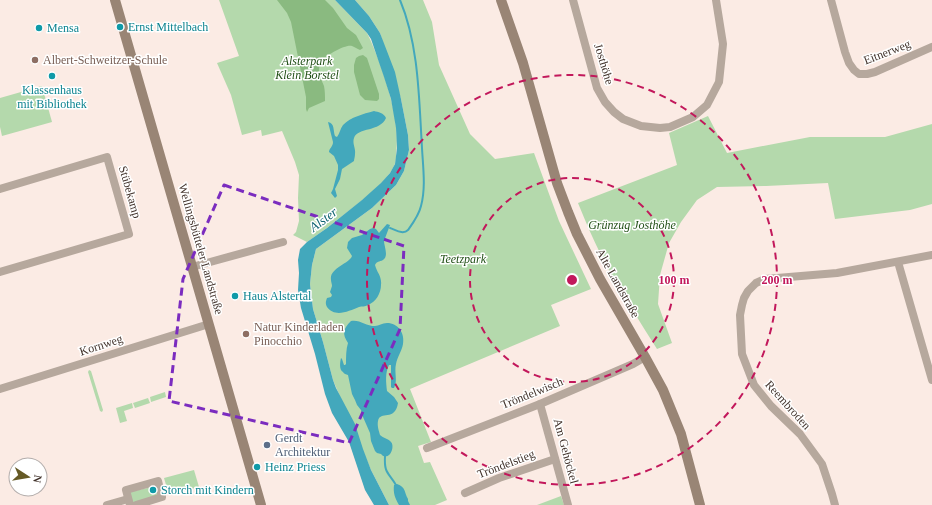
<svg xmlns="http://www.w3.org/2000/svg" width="932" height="505" font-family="Georgia,serif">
  <rect width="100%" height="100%" fill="#fbebe4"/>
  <g fill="#b4d9ac">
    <path d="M 219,0 L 335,0 L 367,33 C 372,42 375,52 379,61 C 389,90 400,122 396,154 C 396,158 396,162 394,166 C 386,183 361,201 346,213 C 333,223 321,233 307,242 L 293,235 L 296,232 L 299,221 L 298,198 L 299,175 L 295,162 L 282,131 L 262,136 L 261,130 L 242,135 L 231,95 L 217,63 L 239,56 Z"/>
    <polygon points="355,0 423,0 432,22 439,65 470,134 495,159 534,153 559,221 591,289 551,305 560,326 410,389 431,442 418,446 424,463 430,462 447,500 435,505 389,505 371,470 333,380 323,342 313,309 310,284 312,265 316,249 372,208 396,185 404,171 409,150 408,135 401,99 380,33 369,16"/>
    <polygon points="42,86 52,122 2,136 0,127 0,98"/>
    <path d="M 708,116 L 727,153 L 810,137 L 885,137 L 932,124 L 932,204 L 910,210 L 835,219 L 828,183 L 766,186 L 717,187 L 697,200 L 681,222 L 669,243 L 660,275 L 658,304 L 672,343 L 657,349 C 637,317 617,286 600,253 C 592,237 585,220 578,203 L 677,165 L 669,133 Z"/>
    <polygon points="89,370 91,371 103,410 102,412 100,411 88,372"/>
    <polygon points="165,392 166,397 151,402 150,397"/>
    <polygon points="148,398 150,403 135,408 133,403"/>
    <polygon points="132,403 133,408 124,411 127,421 120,423 116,408"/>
    <polygon points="194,470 199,487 169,495 164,478"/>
    <polygon points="156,486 159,496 137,504 132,502 130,492"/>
    <polygon points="561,496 564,505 537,505"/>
  </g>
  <g fill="#8aba80">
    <path d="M 277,0 L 325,0 L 333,8 L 347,28 L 356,35 L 363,48 L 360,50 C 357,49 355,47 352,46 C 345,44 328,55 323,59 C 320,62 319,67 319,71 C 319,76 322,81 324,86 C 325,91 325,96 325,101 L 309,108 L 307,112 L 306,109 L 306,97 L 291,22 L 287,13 Z"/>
    <polygon points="363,55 367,58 379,94 379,99 377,101 365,100 360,95 354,72 354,65 356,58 359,56"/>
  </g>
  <g fill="#43a8bc">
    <polygon points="335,0 355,0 369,16 380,33 395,72 401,99 408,135 409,150 404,171 396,185 372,208 316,249 312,265 310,284 313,309 323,342 333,380 336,388 355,424 363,449 371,470 389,505 374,505 365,490 349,442 332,413 325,394 315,354 301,308 298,290 299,273 298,260 300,249 307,242 327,228 362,200 381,183 390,173 395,164 397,148 396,128 391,99 384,77 371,39 367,33"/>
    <path d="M 374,111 C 378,112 384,113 386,118 C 380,132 358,127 354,138 C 352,143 356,149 355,154 C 355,157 354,159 354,161 L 342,169 L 340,179 L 335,189 L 337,196 L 335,198 L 331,193 L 333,189 L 338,170 L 338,165 L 334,156 L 329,152 C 329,148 333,147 333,142 L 328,122 C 335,123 333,131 335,136 L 337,137 C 340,133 340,129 343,125 C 351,117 363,114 374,111 Z"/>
    <path d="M 387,224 L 390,225 L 384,241 C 384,246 389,256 383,260 C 379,262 377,261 375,265 C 377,273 382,276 381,285 C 381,293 376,302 368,305 C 365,307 362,306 359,307 C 349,311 335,318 327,307 C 325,303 326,301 327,298 L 331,297 L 332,295 L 330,292 L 332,286 C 332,284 331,282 331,280 C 329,268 349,264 352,256 L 347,248 L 348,242 L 352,238 L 362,235 L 370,229 L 373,228 L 376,229 L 379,233 Z"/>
    <path d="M 351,321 C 359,319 366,326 375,326 C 379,326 382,323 387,323 C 398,323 405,333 403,344 C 402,351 397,357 396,364 C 394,372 398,381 394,388 L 392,388 L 391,387 L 391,365 L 389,365 C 385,373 386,382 387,391 L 394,397 L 398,403 C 395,422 380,410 378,421 C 377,426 379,431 380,435 C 383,438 389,439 391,442 C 394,445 392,453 389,455 C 387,457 385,456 383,456 L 381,454 L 377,453 L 375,451 L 371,441 L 370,433 L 363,417 L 361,410 L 357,405 L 355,400 L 352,394 L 348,375 C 346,374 344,374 343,372 C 339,370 340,362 341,358 L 342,359 L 344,365 L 345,365 L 346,364 C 346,357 346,349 348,343 C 342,334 343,329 351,321 Z"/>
    <path d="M 397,484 C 406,487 404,492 408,499 L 408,501 L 410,505 L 399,505 C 395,498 393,493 394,485 Z"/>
  </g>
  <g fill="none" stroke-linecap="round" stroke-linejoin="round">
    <g stroke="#43a8bc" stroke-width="2">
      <path d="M 390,228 C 396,230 403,235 408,230 C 413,223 419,215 421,206 C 426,188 423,167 422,148 C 419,100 419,45 400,0"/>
      <path d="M 385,456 C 384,473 388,472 396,485"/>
    </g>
    <g stroke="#b6a89d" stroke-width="8">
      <polyline points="573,0 597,88 605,102 614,112 623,119 641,126 660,128 670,127 693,117 707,105 719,82 723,44 716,0"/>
      <polyline points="831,0 845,52 849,63 854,70 859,74 867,74 875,72 932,47"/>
      <polyline points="0,189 107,157 129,234 0,272"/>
      <polyline points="898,262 932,380"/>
      <polyline points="192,267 283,242"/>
      <polyline points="0,389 209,324"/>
      <polyline points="540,404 568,505"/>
      <polyline points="427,448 540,404 633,364 645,357"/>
      <polyline points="465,493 499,478 555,459"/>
      <polyline points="107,505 128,499"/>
      <polyline points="130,505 126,490 158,481 162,497 136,505"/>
      <polyline points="835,505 832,494 822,464 800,434 771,406 754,385 742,354 740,315 742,305 744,298 748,291 756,283 765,279 837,273 932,255"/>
    </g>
    <g stroke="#998575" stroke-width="10">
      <polyline points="115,0 261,505"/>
      <polyline points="501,0 523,63 557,183 568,212 577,234 600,279 645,357 663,390 681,434 700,505"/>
    </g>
  </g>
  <path fill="none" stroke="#7b2cbf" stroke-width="3" stroke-dasharray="8 5" stroke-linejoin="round" d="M 224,185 L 404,246 L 400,329 L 349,443 L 169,401 L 183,279 Z"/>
  <g fill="none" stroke="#c2185b" stroke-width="2" stroke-dasharray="7 5">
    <circle cx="572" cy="280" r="102"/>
    <circle cx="572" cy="280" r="205"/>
  </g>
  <g fill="#0f9aa8" stroke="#fff" stroke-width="1.5">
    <circle cx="120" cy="27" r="4"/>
    <circle cx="39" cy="28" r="4"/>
    <circle cx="52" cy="76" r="4"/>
    <circle cx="235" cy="296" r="4"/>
    <circle cx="257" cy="467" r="4"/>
    <circle cx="153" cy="490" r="4"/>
  </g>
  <g fill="#8d6e63" stroke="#fff" stroke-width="1.5">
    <circle cx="35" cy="60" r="4"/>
    <circle cx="246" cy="334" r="4"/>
  </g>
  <circle fill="#5c6f8a" stroke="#fff" stroke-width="1.5" cx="267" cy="445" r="4"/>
  <g text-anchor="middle" stroke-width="3" stroke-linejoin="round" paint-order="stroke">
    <g font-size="12" fill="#0d838f" stroke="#fff" text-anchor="start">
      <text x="128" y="31">Ernst Mittelbach</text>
      <text x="47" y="32">Mensa</text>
      <text x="52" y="94" text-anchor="middle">Klassenhaus<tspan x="52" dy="14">mit Bibliothek</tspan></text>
      <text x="243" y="300">Haus Alstertal</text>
      <text x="265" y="471">Heinz Priess</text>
      <text x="161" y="494">Storch mit Kindern</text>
    </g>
    <g font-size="12" fill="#42332c" stroke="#fff">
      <text transform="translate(887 52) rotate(-21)" y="4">Eitnerweg</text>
      <text transform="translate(604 64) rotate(73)" y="4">Josthöhe</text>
      <text transform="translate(130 192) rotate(74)" y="4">Stübekamp</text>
      <text transform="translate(201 249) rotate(74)" y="4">Wellingsbütteler Landstraße</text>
      <text transform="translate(618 283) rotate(61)" y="4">Alte Landstraße</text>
      <text transform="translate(101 345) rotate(-18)" y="4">Kornweg</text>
      <text transform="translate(532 393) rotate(-22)" y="4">Tröndelwisch</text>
      <text transform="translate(788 405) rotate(48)" y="4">Reembroden</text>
      <text transform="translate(566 451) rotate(75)" y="4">Am Gehöckel</text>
      <text transform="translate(506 464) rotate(-21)" y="4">Tröndelstieg</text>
    </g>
    <g font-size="12" fill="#785e54" stroke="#fff" text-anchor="start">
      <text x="43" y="64">Albert-Schweitzer-Schule</text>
      <text x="254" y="331">Natur Kinderladen<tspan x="254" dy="14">Pinocchio</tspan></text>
    </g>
    <g font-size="12" font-style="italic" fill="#214f16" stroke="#fff">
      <text x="307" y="65">Alsterpark<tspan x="307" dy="14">Klein Borstel</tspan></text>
      <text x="632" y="229">Grünzug Josthöhe</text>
      <text x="463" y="263">Teetzpark</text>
    </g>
    <g font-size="12" fill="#4e5e75" stroke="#fff" text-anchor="start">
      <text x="275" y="442">Gerdt<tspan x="275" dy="14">Architektur</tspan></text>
    </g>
    <g font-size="13" font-style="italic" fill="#0f6371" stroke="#fff">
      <text transform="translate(323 219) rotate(-37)" y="5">Alster</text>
    </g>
  </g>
  <circle cx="572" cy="280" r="6" fill="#c2185b" stroke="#fff" stroke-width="2"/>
  <g font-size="12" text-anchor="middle" font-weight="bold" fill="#c2185b" stroke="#fff" stroke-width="3" stroke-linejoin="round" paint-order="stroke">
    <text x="674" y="284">100 m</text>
    <text x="777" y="284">200 m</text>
  </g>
  <g transform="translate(28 477) rotate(102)"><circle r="19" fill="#ffffff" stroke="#b3adab"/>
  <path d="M0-3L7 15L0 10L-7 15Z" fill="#655925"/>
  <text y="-6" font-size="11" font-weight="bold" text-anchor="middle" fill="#42332c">N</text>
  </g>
</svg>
